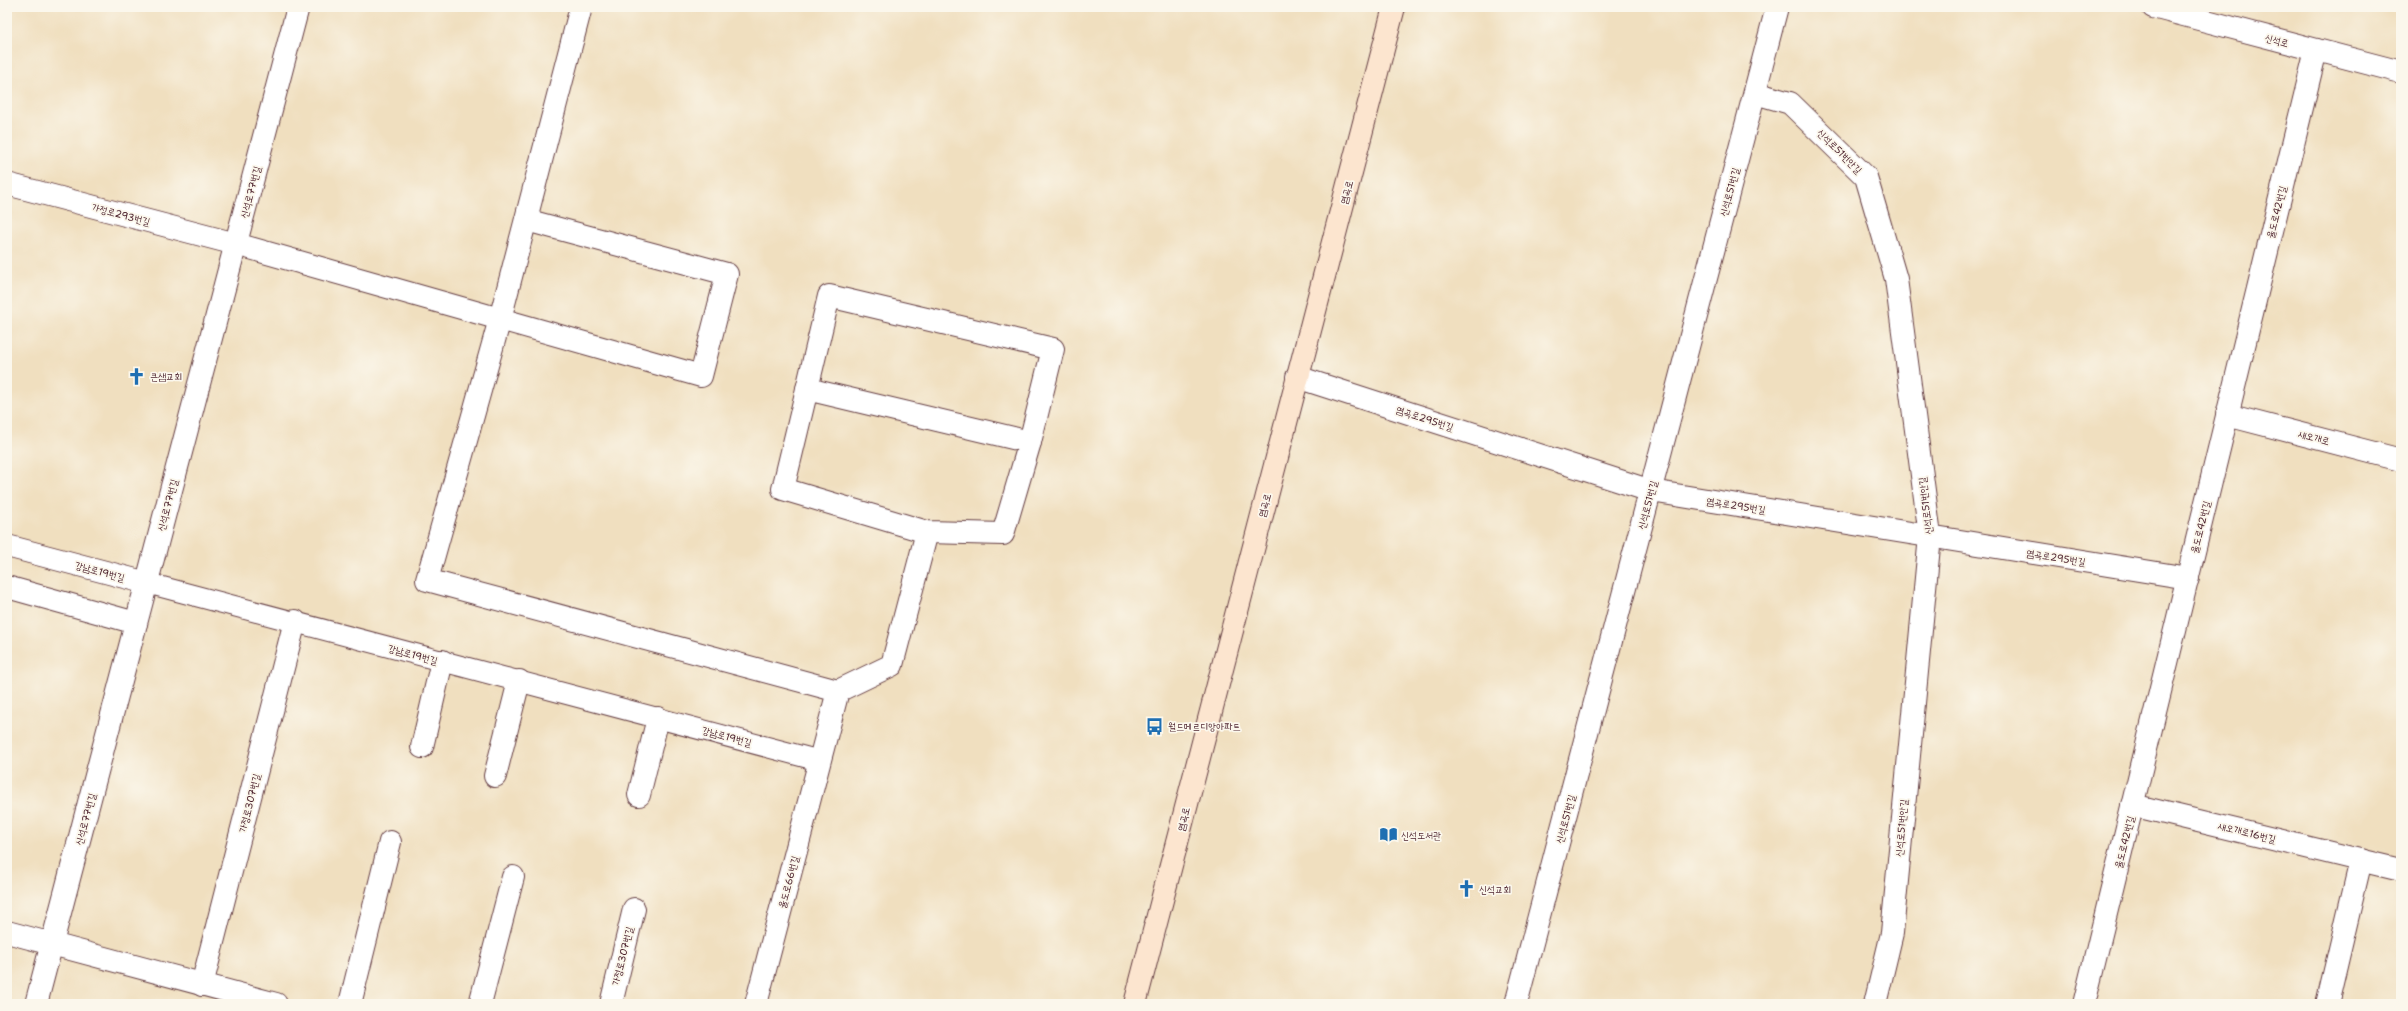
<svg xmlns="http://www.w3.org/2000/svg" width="2408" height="1011" font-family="'Shantell Sans','Poor Story',sans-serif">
  <rect width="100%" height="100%" fill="#fbf7ec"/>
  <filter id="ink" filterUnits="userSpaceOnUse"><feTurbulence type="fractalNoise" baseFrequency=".025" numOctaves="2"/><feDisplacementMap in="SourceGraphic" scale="8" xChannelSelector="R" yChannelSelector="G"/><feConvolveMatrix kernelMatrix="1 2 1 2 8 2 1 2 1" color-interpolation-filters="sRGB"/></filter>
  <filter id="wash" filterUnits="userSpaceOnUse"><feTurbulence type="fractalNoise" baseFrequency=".012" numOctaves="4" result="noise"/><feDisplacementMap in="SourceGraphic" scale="16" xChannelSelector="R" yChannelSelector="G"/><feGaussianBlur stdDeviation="0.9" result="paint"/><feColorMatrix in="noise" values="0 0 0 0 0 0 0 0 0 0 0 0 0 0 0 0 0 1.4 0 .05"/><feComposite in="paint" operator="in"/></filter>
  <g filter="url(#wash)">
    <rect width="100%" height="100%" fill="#f0dfbf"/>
  </g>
  <g filter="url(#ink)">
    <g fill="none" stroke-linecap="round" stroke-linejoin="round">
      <defs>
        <polyline id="lane" points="147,583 820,761"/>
        <g id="street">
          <polyline points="2153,7 2401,72"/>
          <polyline points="1755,93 1790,103 1866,177 1896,279 1930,536 1892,933 1875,1004"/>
          <polyline points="7,184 236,244 500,319 581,7"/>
          <polyline points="526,220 727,274 701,376 500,319 427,580 838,691 756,1004"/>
          <polyline points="1297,377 1651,491 2188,578"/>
          <polyline points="807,389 829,296 1053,349 1030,442"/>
          <polyline points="2227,415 2401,460"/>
          <polyline points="7,546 147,583"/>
          <polyline points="7,587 136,623"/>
          <polyline points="838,691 892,665 927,532 1003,534 1030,442 807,389 783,489 927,532"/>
          <polyline points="422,747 442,661"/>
          <polyline points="495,776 519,681"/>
          <polyline points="639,795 658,718"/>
          <polyline points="2132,805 2401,870"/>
          <polyline points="7,932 276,1004"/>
          <polyline points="202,985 295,621"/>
          <polyline points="36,1004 298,7"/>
          <polyline points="350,1004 390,842"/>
          <polyline points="480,1004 513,877"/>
          <polyline points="611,1004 634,909"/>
          <polyline points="1516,1004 1777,7"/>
          <polyline points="2084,1004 2316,50"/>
          <polyline points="2327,1004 2361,860"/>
        </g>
        <polyline id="secondary" points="1135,1004 1394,7"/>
      </defs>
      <use href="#lane" stroke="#633c41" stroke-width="22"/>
      <use href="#street" stroke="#633c41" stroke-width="24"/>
      <use href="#secondary" stroke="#633c41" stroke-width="24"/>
      <use href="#lane" stroke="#fff" stroke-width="20"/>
      <use href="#street" stroke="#fff" stroke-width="22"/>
      <use href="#secondary" stroke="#fce5cf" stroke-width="22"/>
    </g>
  </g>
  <defs>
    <symbol id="church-bare" viewBox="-9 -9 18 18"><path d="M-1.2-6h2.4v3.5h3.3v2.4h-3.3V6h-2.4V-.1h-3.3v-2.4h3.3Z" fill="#1f6fb2" stroke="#fbf7ec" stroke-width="2.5" paint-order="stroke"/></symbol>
    <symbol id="bus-bare" viewBox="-9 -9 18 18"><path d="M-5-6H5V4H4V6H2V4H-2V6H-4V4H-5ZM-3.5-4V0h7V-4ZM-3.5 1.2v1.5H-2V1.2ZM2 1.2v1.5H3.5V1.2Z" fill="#1f6fb2" stroke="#fbf7ec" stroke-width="2.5" paint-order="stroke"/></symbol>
    <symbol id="library-bare" viewBox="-9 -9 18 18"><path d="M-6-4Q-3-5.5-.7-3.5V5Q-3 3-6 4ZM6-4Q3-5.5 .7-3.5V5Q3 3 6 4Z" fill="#1f6fb2" stroke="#fbf7ec" stroke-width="2.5" paint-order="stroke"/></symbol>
  </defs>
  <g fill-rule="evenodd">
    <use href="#church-bare" x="124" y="364" width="25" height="25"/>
    <use href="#bus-bare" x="1142" y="714" width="25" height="25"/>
    <use href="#library-bare" x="1376" y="822" width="25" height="25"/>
    <use href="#church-bare" x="1454" y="876" width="25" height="25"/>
  </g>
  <g text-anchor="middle" stroke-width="3.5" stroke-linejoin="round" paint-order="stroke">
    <g font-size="10" fill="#4a1f2b" stroke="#fbf7ec">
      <text transform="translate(2277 40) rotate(15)" y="4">신석로</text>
      <text transform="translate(1840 151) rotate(45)" y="4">신석로51번안길</text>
      <text transform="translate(250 192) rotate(-75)" y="4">신석로77번길</text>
      <text transform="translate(1346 192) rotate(-75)" y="4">염곡로</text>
      <text transform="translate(1729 192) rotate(-75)" y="4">신석로51번길</text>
      <text transform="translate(2276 212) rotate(-76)" y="4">율도로42번길</text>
      <text transform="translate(121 214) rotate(15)" y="4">가정로293번길</text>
      <text transform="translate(1425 418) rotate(18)" y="4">염곡로295번길</text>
      <text transform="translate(2314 437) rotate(15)" y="4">새오개로</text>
      <text transform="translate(167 505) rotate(-75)" y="4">신석로77번길</text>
      <text transform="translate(1264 505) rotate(-75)" y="4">염곡로</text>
      <text transform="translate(1647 505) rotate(-75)" y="4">신석로51번길</text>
      <text transform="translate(1736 505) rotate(9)" y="4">염곡로295번길</text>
      <text transform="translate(1925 506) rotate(-97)" y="4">신석로51번안길</text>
      <text transform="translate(2200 527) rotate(-76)" y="4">율도로42번길</text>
      <text transform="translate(2056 557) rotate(9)" y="4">염곡로295번길</text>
      <text transform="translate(100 571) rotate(15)" y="4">강남로19번길</text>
      <text transform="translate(413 654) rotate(15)" y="4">강남로19번길</text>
      <text transform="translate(727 736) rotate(15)" y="4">강남로19번길</text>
      <text transform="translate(249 803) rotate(-76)" y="4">가정로307번길</text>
      <text transform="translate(85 819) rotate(-75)" y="4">신석로77번길</text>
      <text transform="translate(1183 819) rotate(-76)" y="4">염곡로</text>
      <text transform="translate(1565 819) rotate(-75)" y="4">신석로51번길</text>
      <text transform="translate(1901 828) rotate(-85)" y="4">신석로51번안길</text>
      <text transform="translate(2247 832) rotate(14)" y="4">새오개로16번길</text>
      <text transform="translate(2124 842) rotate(-76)" y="4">율도로42번길</text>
      <text transform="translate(788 882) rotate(-75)" y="4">율도로66번길</text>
      <text transform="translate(622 956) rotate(-76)" y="4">가정로307번길</text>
    </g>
    <g font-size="10" fill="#4a1f2b" stroke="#fbf7ec" text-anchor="start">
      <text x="150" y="380">큰샘교회</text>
      <text x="1168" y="730">월드메르디앙아파트</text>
      <text x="1401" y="839">신석도서관</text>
      <text x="1479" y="893">신석교회</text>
    </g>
  </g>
  <rect width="2408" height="1011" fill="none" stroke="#fbf7ec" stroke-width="24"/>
</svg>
